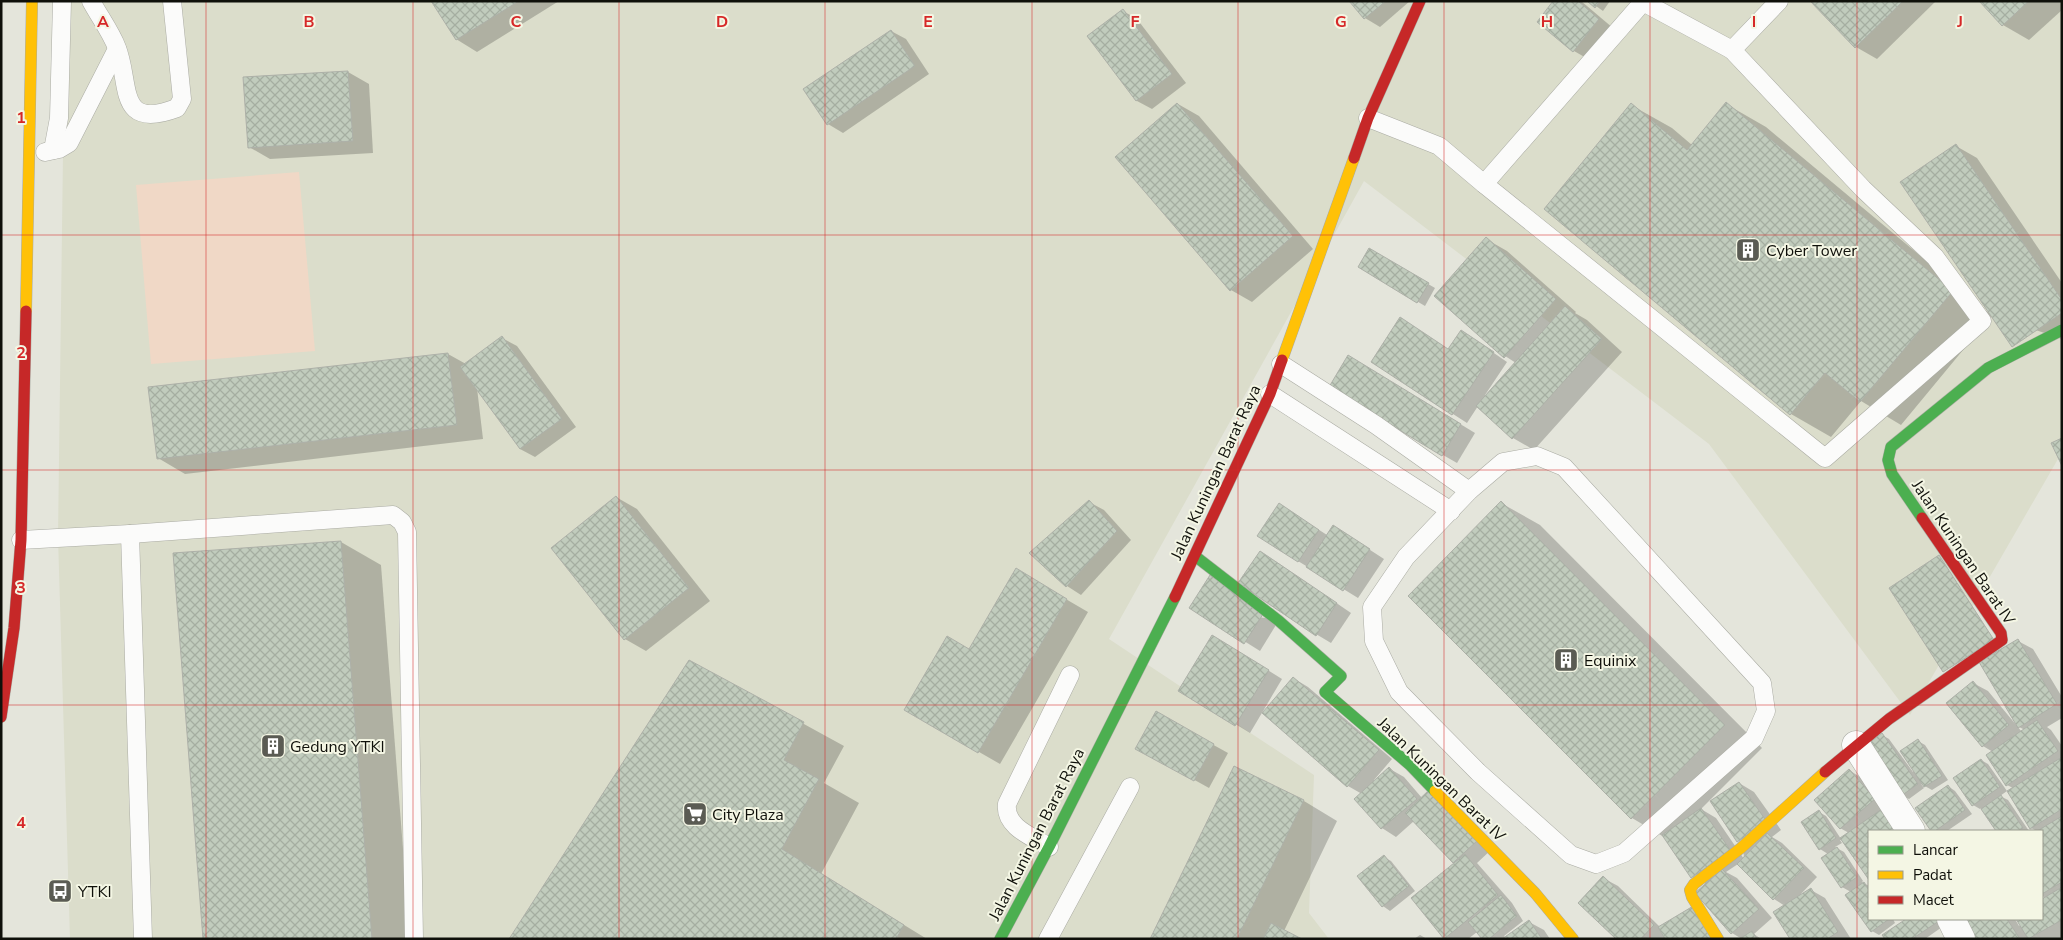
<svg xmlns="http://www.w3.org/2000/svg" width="2063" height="940" font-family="'Nunito Sans',sans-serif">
  <defs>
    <pattern id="building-cross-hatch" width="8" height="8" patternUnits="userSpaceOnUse" patternTransform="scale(1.25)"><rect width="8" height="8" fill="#c1ccbd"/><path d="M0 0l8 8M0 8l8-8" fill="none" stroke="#a5aea1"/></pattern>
  </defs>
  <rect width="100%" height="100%" fill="#e4e5db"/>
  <polygon fill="#dbddcb" points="65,1 2062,1 2062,452 1910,715 1709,444 1364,181 1109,639 1314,775 1309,913 1329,939 70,939 58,537"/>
  <polygon fill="#f0d8c6" points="299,172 315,351 151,364 136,185"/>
  <g fill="#0003">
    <polygon points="432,1 559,1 477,52 456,39"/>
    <polygon points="1351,1 1410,1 1380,27 1365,18"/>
    <polygon points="1555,1 1581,1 1613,28 1588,59 1574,51"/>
    <polygon points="1589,1 1610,1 1603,11"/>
    <polygon points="1811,1 1936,1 1877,59 1856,47"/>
    <polygon points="1981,1 2062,1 2062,10 2029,40 2003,25"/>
    <polygon points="1123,11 1137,19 1186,83 1152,109 1137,101 1089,37"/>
    <polygon points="891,31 906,39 929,74 843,133 828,124 805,89"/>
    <polygon points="348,72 369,84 373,153 270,159 249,147"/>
    <polygon points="1178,104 1199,116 1313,249 1252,302 1231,290"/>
    <polygon points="1726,104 1766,127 1990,314 1956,146 1977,158 2062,283 2062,339 1992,315 1901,425 1861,401 1831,437 1791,414 1631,105 1672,128 1692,145"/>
    <polygon points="1486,239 1507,251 1576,312 1575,313 1587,320 1622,352 1534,450 1513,438 1478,406 1467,423 1372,362 1449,350 1475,340 1507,362 1485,395 1487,396 1516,363 1505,356"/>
    <polygon points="1370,250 1435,288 1425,306 1359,267"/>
    <polygon points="502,338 517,346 576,427 535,457 520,449 477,388 483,439 185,474 158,458 448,354 466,364"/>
    <polygon points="1363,365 1475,433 1457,463 1443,455"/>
    <polygon points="616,497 637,509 710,601 646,651 625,639"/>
    <polygon points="1089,502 1104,510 1131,540 1081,595 1067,586 1031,553"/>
    <polygon points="1501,503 1540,525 1762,748 1701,809 1716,818 1744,859 1739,783 1754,792 1781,830 1772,837 1782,843 1817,877 1800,895 1811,890 1825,898 1851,939 1792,939 1785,906 1774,899 1738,864 1726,872 1737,878 1772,918 1754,934 1761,939 1742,939 1732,933 1706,885 1664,837 1632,818 1409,596"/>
    <polygon points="1279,504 1327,535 1347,535 1384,559 1358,598 1298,561"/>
    <polygon points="341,542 381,565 410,939 205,939"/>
    <polygon points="1275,561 1351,613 1331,643 1316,634"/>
    <polygon points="1016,570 1088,612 1000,764 906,710 970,650"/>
    <polygon points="1190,607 1279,620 1260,651"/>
    <polygon points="2018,641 2033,649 2062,697 2062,718 2047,727 2051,730 2062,746 2062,937 2058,939 1971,939 1958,919 2015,919 2019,926 2021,925 2018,919 2042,919 2042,900 2046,898 2042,896 2042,831 2037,831 2031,828 2013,788 2007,785 1993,752 1983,746 1948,703 1973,683 1988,691 2022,732 2025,730 2017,726 2006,648"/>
    <polygon points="1227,645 1282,679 1250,733 1180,690"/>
    <polygon points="689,661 844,746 824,783 859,803 821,874 927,939 511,939"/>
    <polygon points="1293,678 1308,687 1392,759 1374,780 1375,782 1390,769 1404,777 1422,798 1492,849 1477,863 1512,903 1523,921 1504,936 1506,938 1529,922 1544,930 1550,939 1483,939 1477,932 1468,939 1445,938 1456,863 1414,821 1396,837 1382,828 1356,799 1362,794 1348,786"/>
    <polygon points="1156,713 1228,753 1209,788 1137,748"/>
    <polygon points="1882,735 1889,739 1913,772 1915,771 1918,741 1925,745 1948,780 1932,790 1921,784 1924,788 1909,799 1901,795"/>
    <polygon points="1981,760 1988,764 2007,791 2000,796 2008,800 2029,831 1997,831 1982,808 1980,809 1973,805"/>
    <polygon points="1235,768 1304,801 1337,821 1284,931 1299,939 1152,939"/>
    <polygon points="1849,770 1863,779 1906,831 1869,831 1869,878 1844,840 1840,840 1842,843 1835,847 1844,852 1863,881 1862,882 1869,886 1869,919 1893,919 1895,923 1879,935 1872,931 1851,892 1842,887 1828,854 1820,849 1819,812 1826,816 1841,839 1849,833 1840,828"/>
    <polygon points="1948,786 1955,791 1972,814 1947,831 1932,831 1916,808"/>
    <polygon points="1384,857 1391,861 1415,891 1390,911 1383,906"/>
    <polygon points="1603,878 1618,886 1660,927 1665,937 1663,939 1618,939"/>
    <polygon points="1907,919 1951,919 1952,920 1925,939 1886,939"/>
    <polygon points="1420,935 1427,939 1414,939"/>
  </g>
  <g fill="url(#building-cross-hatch)" stroke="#adb0a8">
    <polygon points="431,1 519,1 456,40"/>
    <polygon points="1349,1 1386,1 1364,19"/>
    <polygon points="1553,1 1578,1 1599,19 1573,52 1537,22"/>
    <polygon points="1587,1 1600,1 1595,8"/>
    <polygon points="1810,1 1903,1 1855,48"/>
    <polygon points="1979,1 2029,1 2002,26"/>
    <polygon points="1123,9 1172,74 1136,101 1087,36"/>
    <polygon points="891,30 915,66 827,125 803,89"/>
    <polygon points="348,71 353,141 248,148 243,77"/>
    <polygon points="1726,102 1953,291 1860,402 1825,373 1790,415 1544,209 1631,103 1687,150"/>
    <polygon points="1177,103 1293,236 1230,291 1115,157"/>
    <polygon points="1956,144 2062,300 2062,313 2012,347 1900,182"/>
    <polygon points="1486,237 1556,299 1504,358 1434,296"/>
    <polygon points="1369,248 1429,283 1417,303 1358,267"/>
    <polygon points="1565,306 1602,339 1512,439 1476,406"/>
    <polygon points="1400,317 1448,349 1461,330 1494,352 1452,415 1371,362"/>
    <polygon points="502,336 562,419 520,449 460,367"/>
    <polygon points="448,353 457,425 157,459 148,387"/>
    <polygon points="1348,355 1461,424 1442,456 1329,387"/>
    <polygon points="2062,438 2062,466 2051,443"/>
    <polygon points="616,496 689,588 624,640 551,548"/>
    <polygon points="1089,500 1117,531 1066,587 1029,553"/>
    <polygon points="1501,501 1725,725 1631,819 1408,596"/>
    <polygon points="1279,503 1319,530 1298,562 1257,536"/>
    <polygon points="1333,525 1370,549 1343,591 1306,567"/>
    <polygon points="341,541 372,939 203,939 173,553"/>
    <polygon points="1260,551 1337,603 1316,636 1238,583"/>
    <polygon points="1939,555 1994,640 1943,672 1889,588"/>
    <polygon points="1016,568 1067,599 978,753 904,710 947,636 969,649"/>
    <polygon points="1210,575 1265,611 1244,644 1189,608"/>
    <polygon points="1212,635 1269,670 1235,726 1178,691"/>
    <polygon points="2018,639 2057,704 2018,728 1979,662"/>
    <polygon points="689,660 804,722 784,760 819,779 782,849 904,925 896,939 509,939"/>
    <polygon points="1293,677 1379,750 1347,787 1262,713"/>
    <polygon points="1973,681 2009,725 1982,747 1946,703"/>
    <polygon points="1156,711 1214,744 1194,781 1135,749"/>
    <polygon points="2037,720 2058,751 2006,786 1986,755"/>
    <polygon points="1882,733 1918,784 1901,796 1865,746"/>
    <polygon points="1918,739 1942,776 1924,787 1900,751"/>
    <polygon points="2062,757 2062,809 2030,829 2007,791"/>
    <polygon points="1981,759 2000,787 1972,806 1953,778"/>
    <polygon points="1234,766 1304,800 1237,939 1150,939"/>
    <polygon points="1389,767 1417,799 1381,829 1354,799"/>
    <polygon points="1849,769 1875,799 1840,829 1814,800"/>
    <polygon points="1739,782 1767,822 1737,842 1710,801"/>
    <polygon points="1948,785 1965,810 1935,831 1931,831 1915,808"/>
    <polygon points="1430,789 1478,840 1453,863 1405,813"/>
    <polygon points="2001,795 2023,828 2018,831 1996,831 1981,809"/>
    <polygon points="1701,808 1731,851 1691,878 1662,835"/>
    <polygon points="1882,809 1898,831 1869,831 1869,880 1840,838"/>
    <polygon points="1819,810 1836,838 1819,850 1801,822"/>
    <polygon points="2062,816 2062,882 2042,894 2042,831 2037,831"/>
    <polygon points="1767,833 1804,868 1773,900 1737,864"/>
    <polygon points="1837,847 1857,877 1841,888 1821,858"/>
    <polygon points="1465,854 1498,895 1444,939 1411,898"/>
    <polygon points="1384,855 1409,886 1382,907 1357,876"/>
    <polygon points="1722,869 1759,909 1731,934 1695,893"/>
    <polygon points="1603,876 1654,925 1641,939 1616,939 1578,903"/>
    <polygon points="1864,882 1869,890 1869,919 1889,919 1871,932 1845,895"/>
    <polygon points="2062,887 2062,920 2028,939 2016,919 2042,919 2042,899"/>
    <polygon points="1811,888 1838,932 1827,939 1790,939 1773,912"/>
    <polygon points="1501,895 1517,916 1489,939 1482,939 1468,922"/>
    <polygon points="1695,905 1715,939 1665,939 1658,927"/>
    <polygon points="1906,919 1942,919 1912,939 1885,939 1882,935"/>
    <polygon points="1956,919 2007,919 2020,939 1970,939"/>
    <polygon points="1529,920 1542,939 1502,939"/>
    <polygon points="1271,923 1302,939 1263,939"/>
    <polygon points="1752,931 1757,939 1739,939"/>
  </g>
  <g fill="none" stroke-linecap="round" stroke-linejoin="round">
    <defs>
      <g id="lane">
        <path d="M 91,1 C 99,16 111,32 117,48 C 131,84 116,131 177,108 L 182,99 L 172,1"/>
        <polyline points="1368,118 1439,146 1484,184 1825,458 1982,321 1935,257 1863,189 1732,50"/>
        <polyline points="53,150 59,118 62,1"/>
        <polyline points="45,152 59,149 69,143 117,49"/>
        <polyline points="1484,184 1643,2 1732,50 1779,1"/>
        <polyline points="1281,364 1376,425 1469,491"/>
        <polyline points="1270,394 1451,511"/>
        <polygon points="1537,456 1564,467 1762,683 1766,711 1754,738 1624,853 1596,864 1571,855 1478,772 1399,692 1374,641 1372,607 1406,557 1469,491 1503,462"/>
        <polyline points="130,534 143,939"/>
        <polyline points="21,540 130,534 393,515 402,522 407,532 414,939"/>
        <path d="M 1049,847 C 1033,837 1004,827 1007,804 L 1070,675"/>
        <polyline points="1048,939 1130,787"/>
      </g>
      <g id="street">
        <polyline points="1856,745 1911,831"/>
        <polyline points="1951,919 1961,939"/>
      </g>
      <g id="fast">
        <polyline points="1922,518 1892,474 1888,460 1891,447 1988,368 2062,330"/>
        <polyline points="1195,556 1279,621 1341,676 1325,692 1410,765 1435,791"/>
        <polyline points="1000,939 1049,847 1175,597"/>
      </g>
      <g id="slow">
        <polyline points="26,311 32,1"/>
        <polyline points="1282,360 1354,158"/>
        <polyline points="1435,791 1535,893 1573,939"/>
        <polyline points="1718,939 1692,897 1690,890 1694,884 1741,848 1825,772"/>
      </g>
      <g id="jam">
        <polyline points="1354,158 1368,118 1420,1"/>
        <polyline points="1175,597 1270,394 1282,360"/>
        <polyline points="1,717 14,628 21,540 26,311"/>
        <polyline points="1825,772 1889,719 2002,640 2001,633 1922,518"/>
      </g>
    </defs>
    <use href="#lane" stroke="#aaaba3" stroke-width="19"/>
    <use href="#street" stroke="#aaaba3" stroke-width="29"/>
    <use href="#fast" stroke="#aaaba3" stroke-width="12"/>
    <use href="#slow" stroke="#aaaba3" stroke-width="12"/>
    <use href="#jam" stroke="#aaaba3" stroke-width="12"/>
    <use href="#lane" stroke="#fbfbfa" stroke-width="18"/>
    <use href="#street" stroke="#fbfbfa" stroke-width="28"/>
    <use href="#fast" stroke="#4caf50" stroke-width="11"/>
    <use href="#slow" stroke="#ffc107" stroke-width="11"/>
    <use href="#jam" stroke="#c62828" stroke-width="11"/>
  </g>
  <path fill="none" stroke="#d62828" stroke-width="1" stroke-opacity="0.55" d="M 206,1 L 206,939M 413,1 L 413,939M 619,1 L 619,939M 825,1 L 825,939M 1032,1 L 1032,939M 1238,1 L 1238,939M 1444,1 L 1444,939M 1650,1 L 1650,939M 1857,1 L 1857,939M 1,235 L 2062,235M 1,470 L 2062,470M 1,705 L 2062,705"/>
  <defs>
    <symbol id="building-square" viewBox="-11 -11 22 22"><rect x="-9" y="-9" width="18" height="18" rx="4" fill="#5a5b53" stroke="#f4f6e4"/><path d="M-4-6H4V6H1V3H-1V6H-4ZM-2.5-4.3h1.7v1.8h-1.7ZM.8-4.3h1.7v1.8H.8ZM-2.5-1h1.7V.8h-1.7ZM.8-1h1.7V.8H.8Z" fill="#fff"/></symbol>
    <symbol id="supermarket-square" viewBox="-11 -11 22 22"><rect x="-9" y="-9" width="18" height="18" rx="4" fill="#5a5b53" stroke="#f4f6e4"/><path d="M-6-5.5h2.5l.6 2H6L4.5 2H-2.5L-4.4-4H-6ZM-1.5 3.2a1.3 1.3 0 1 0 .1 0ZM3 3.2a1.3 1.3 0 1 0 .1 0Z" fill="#fff"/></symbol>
    <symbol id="bus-square" viewBox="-11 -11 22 22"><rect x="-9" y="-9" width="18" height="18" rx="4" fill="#5a5b53" stroke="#f4f6e4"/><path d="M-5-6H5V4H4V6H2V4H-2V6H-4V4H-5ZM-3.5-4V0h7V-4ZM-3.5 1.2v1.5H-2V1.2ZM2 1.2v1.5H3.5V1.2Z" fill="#fff"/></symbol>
  </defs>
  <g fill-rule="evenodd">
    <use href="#building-square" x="1734" y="236" width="28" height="28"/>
    <use href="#building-square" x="1552" y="646" width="28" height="28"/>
    <use href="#building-square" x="259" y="732" width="28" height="28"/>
    <use href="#supermarket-square" x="681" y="800" width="28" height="28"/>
    <use href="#bus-square" x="46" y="877" width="28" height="28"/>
  </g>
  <g text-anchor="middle" stroke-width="4" stroke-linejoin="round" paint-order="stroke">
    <g font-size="16" fill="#0f100a" stroke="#f4f6e4" text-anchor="start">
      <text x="1766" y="256">Cyber Tower</text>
      <text x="1584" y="666">Equinix</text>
      <text x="290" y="752">Gedung YTKI</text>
      <text x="712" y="820">City Plaza</text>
      <text x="78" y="897">YTKI</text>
    </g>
    <g font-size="16" fill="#0f100a" stroke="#f4f6e4">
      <text transform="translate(1215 472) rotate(-65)" y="6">Jalan Kuningan Barat Raya</text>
      <text transform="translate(1964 552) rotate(56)" y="6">Jalan Kuningan Barat IV</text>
      <text transform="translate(1442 779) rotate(44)" y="6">Jalan Kuningan Barat IV</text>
      <text transform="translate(1036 834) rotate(-63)" y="6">Jalan Kuningan Barat Raya</text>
    </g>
  </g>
  <g font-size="16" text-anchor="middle" font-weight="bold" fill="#d62828" stroke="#f4f6e4" stroke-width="4" stroke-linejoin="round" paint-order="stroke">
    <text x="103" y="27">A</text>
    <text x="309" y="27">B</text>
    <text x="516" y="27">C</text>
    <text x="722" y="27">D</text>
    <text x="928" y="27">E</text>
    <text x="1135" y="27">F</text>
    <text x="1341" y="27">G</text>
    <text x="1547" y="27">H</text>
    <text x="1754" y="27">I</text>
    <text x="1960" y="27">J</text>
    <text x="21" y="123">1</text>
    <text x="21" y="358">2</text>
    <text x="21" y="593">3</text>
    <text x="21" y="828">4</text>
  </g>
  <rect width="2063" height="940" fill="none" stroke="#0f100a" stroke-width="5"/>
  <rect x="1868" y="830" width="175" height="90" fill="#f4f6e4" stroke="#989a8d"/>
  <rect x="1878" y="846" width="25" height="8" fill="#4caf50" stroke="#989a8d"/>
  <text x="1913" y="855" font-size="15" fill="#0f100a">Lancar</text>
  <rect x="1878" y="871" width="25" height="8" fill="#ffc107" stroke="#989a8d"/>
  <text x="1913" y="880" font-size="15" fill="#0f100a">Padat</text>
  <rect x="1878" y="896" width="25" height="8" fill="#c62828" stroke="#989a8d"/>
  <text x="1913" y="905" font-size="15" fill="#0f100a">Macet</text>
</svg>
